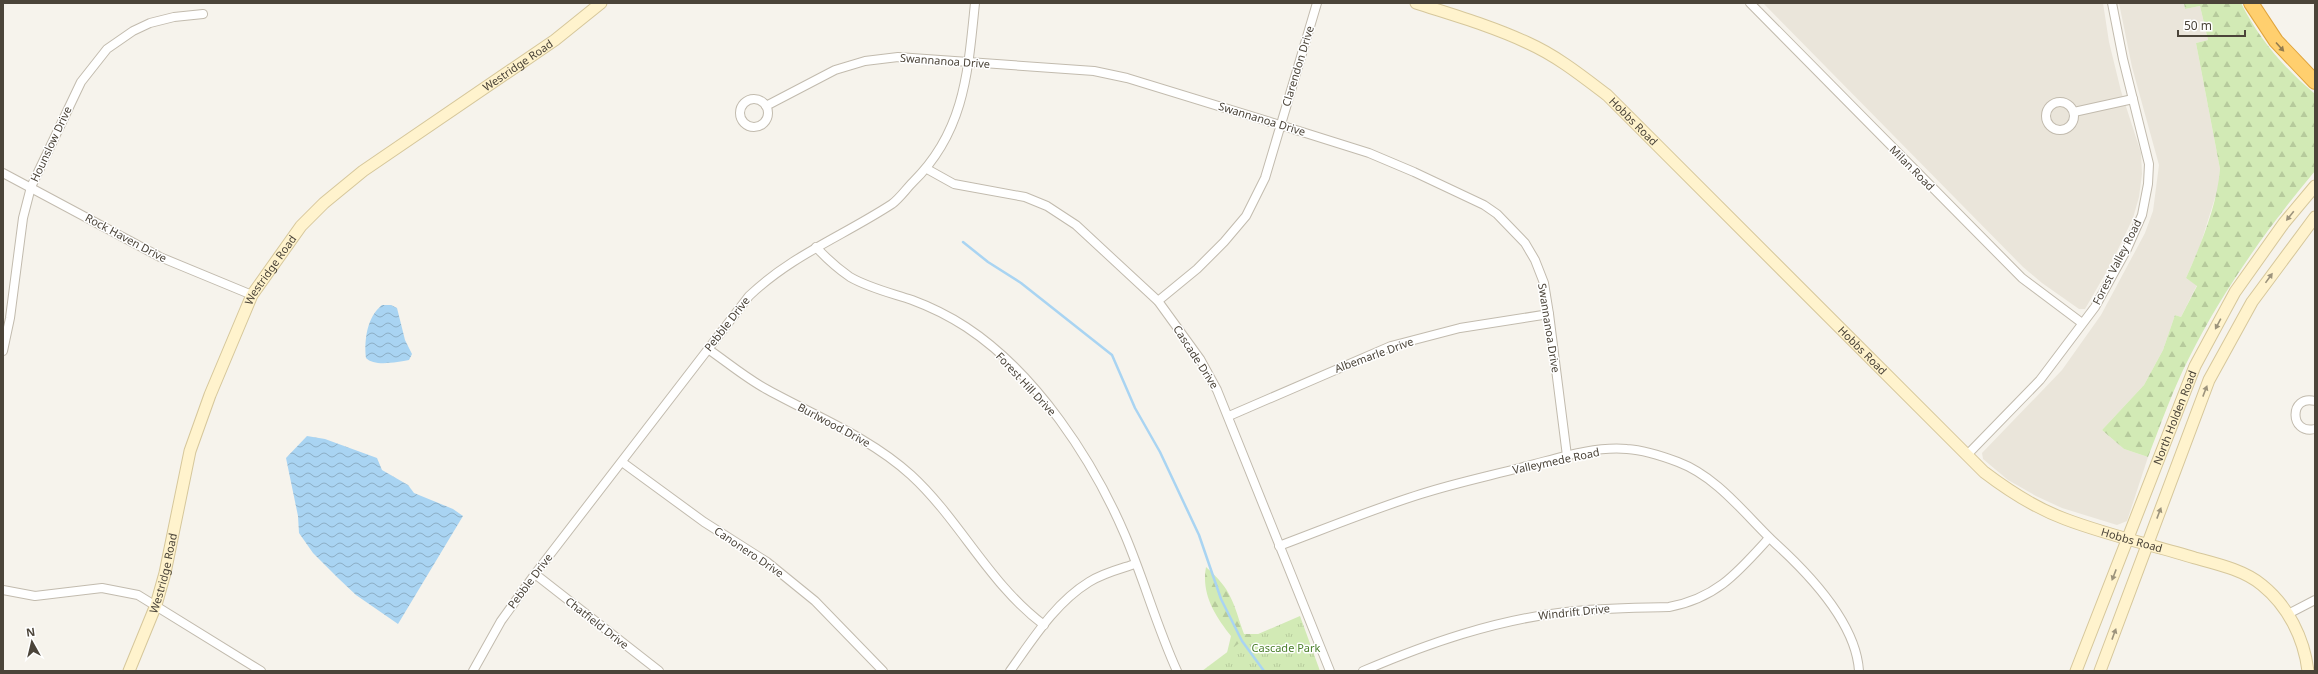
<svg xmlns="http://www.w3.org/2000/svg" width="2318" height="674" font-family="'Noto Sans',sans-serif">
  <defs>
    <pattern id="forest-firs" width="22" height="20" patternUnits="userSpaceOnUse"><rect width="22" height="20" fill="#d2eab5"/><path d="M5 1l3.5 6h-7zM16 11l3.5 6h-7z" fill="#b6ca9c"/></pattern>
    <pattern id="park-tufts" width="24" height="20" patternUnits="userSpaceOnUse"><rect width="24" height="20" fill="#d2eab5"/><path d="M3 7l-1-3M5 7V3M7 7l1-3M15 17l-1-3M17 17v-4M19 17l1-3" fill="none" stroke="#b6ca9c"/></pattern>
    <pattern id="water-waves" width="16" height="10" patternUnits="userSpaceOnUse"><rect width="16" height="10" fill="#a9d4f2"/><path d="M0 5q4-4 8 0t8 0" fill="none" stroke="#8caec5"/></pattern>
  </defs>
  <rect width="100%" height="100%" fill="#f6f3ec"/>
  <g fill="#eae5da">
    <polygon points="1763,3 2103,3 2109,42 2121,91 2141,153 2142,174 2139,197 2133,218 2111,264 2085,309 2079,309 2042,283 2023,267"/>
    <polygon points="2119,3 2184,3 2185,9 2200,6 2208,40 2196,43 2220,169 2219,185 2200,246 2186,278 2197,285 2181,317 2175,315 2163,350 2144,385 2102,430 2124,449 2148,457 2127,521 2117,525 2062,508 2036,496 2008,480 1983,459 1982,453 2062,370 2101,315 2145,233 2153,211 2159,165 2132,67"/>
  </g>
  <g fill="url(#forest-firs)">
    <path d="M 2184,3 L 2241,3 C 2259,39 2284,68 2315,94 L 2315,171 C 2267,228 2222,292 2189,358 C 2173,389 2161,424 2148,457 L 2124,449 L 2102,430 L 2144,385 L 2163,350 L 2175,315 L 2181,317 L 2197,286 L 2186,278 C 2201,244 2217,206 2220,169 L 2196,43 L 2208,40 L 2200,6 L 2185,9 Z"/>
    <path d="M 1206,567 C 1232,590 1233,602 1244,634 L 1263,634 L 1301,671 L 1226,657 L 1231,636 C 1215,616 1201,594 1206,567 Z"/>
  </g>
  <polygon fill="url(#park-tufts)" points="1300,616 1320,671 1202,671 1242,641"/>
  <g fill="url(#water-waves)">
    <path d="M 382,305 L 391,305 L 397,308 L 405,340 L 412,354 L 409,360 C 398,362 374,367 366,358 C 364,340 367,317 382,305 Z"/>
    <polygon points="307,436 325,439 377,458 382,470 408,485 414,493 453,509 463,516 398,624 356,595 338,578 313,553 299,533 298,516 286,458"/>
  </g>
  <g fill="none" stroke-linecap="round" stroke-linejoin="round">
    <polyline stroke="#a9d4f2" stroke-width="2.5" points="963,242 988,262 1021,283 1112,355 1135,408 1160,452 1199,535 1221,599 1242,641 1264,671"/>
    <defs>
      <g id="street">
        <polyline points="1750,3 2022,278 2082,323"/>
        <circle cx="754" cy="113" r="14"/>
        <circle cx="2060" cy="116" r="14"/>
        <polyline points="766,106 835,70 865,61 898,57 1094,71 1127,78 1280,125 1369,153 1414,172 1484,205 1497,214 1525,243 1535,260 1544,283 1549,314 1567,456"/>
        <polyline points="2074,112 2133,99"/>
        <polyline points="927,169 954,184 1025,197 1047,206 1076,225 1158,301 1200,359 1217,390 1330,671"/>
        <polyline points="3,173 160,257 252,295"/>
        <path d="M 816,247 C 826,258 837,268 850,277 C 869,288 891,293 912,300 C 931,307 949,316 966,327 C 1036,373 1093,460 1125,535 C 1144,580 1157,627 1177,671"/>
        <polyline points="1158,301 1197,269 1224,242 1246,216 1265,178 1317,3"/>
        <path d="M 708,349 C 727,362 747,379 768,390 C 817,417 869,437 911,475 C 960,520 989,584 1044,625"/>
        <polyline points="3,351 10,318 23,218 31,187 81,82 107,49 133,31 150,23 174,17 203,14"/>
        <path d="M 2315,401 C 2289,394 2289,435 2315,429"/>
        <polyline points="1229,416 1391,346 1460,328 1549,314"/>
        <polyline points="1967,455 2040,380 2095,307 2127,249 2142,215 2148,184 2149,164 2123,59 2112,3"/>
        <polyline points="622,462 704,522 767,562 815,601 883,671"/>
        <path d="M 1279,546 C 1327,528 1373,509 1421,494 C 1455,483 1489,476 1523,467 C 1556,459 1592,446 1627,449 C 1643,450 1662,456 1678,462 C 1718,477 1746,516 1776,544 C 1810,575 1856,623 1859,671"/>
        <polyline points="535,574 659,671"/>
        <polyline points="3,590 35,596 102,588 138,595 261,671"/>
        <polyline points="2288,614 2315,600"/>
        <path d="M 473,671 L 501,621 L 535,574 L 749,296 C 792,255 843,236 892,204 C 900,198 906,189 913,182 C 965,131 968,71 975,3"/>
        <path d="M 1010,671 C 1033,639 1055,603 1089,582 C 1103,573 1120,569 1135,564"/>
        <path d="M 1363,671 C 1429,643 1495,620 1566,612 C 1600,608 1635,608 1669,607 C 1717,598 1738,572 1769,538"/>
      </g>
      <g id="secondary">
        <path id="s1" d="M 1416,3 C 1453,15 1492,26 1528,43 C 1557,56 1582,76 1607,95 L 1984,472 C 2009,491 2035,508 2065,519 C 2107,535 2152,545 2195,558 C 2217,564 2244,570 2262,585 C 2288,606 2304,638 2308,671"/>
        <path id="s2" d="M 129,671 L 156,605 L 165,573 L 190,451 L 210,395 L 252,295 L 301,226 L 324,203 L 363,171 L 555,40 L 601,3"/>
        <path id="s3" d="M 2076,671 L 2195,366 L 2235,292 L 2284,223 L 2315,186"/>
        <polyline points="2100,671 2209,380 2252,302 2315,217"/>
      </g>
      <polyline id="highway" points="2251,3 2276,41 2315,82"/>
    </defs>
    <use href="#street" stroke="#c2bbae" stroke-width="10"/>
    <use href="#secondary" stroke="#d6c79b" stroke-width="13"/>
    <use href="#highway" stroke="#e0a43c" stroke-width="16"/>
    <use href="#street" stroke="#fff" stroke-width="8"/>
    <use href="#secondary" stroke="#fff3cd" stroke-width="11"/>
    <use href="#highway" stroke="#ffcf6e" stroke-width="14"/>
  </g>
  <defs><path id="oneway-solid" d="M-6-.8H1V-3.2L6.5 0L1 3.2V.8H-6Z"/></defs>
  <use fill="#937c4e" href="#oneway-solid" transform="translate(2280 47) rotate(48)"/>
  <g fill="#9c937c">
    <use href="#oneway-solid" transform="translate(2290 216) rotate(129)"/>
    <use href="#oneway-solid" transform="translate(2269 278) rotate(-54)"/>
    <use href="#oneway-solid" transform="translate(2218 324) rotate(118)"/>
    <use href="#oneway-solid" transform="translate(2205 391) rotate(-69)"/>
    <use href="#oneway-solid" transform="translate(2159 513) rotate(-69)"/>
    <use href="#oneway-solid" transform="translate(2114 575) rotate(111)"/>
    <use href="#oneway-solid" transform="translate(2114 634) rotate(-70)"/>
  </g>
  <g text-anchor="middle" stroke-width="3" stroke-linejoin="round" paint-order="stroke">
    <g font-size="11" fill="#4b4439" stroke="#fff">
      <text transform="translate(945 61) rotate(4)" y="4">Swannanoa Drive</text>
      <text dy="4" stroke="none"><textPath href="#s2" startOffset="752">Westridge Road</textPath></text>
      <text transform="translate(1298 66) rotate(-73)" y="4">Clarendon Drive</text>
      <text transform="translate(1262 119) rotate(17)" y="4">Swannanoa Drive</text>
      <text dy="4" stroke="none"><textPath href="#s1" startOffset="251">Hobbs Road</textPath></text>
      <text transform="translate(51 144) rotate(-65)" y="4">Hounslow Drive</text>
      <text transform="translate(1912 168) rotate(45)" y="4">Milan Road</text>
      <text transform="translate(126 238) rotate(28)" y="4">Rock Haven Drive</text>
      <text transform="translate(2117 262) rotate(-63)" y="4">Forest Valley Road</text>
      <text dy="4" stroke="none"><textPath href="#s2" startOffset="428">Westridge Road</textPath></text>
      <text transform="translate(727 324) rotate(-52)" y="4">Pebble Drive</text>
      <text transform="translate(1549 328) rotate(81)" y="4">Swannanoa Drive</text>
      <text dy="4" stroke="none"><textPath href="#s1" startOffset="575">Hobbs Road</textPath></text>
      <text transform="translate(1374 355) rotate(-20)" y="4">Albemarle Drive</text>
      <text transform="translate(1196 357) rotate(57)" y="4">Cascade Drive</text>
      <text transform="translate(1026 384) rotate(47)" y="4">Forest Hill Drive</text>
      <text dy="4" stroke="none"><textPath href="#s3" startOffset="272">North Holden Road</textPath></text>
      <text transform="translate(834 425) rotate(28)" y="4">Burlwood Drive</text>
      <text transform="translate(1556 461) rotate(-12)" y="4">Valleymede Road</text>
      <text dy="4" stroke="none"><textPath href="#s1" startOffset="911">Hobbs Road</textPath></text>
      <text transform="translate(749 552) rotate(34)" y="4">Canonero Drive</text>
      <text dy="4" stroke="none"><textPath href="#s2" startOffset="104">Westridge Road</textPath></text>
      <text transform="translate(530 581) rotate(-53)" y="4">Pebble Drive</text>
      <text transform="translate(1574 612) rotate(-6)" y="4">Windrift Drive</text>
      <text transform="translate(597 623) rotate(38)" y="4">Chatfield Drive</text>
    </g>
    <g font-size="11" fill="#4a7f2a" stroke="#fff">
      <text x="1286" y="652">Cascade Park</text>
    </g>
  </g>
  <rect width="2318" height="674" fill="none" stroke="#4b4439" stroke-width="8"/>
  <g transform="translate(32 642) rotate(352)" stroke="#ffffff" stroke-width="3" paint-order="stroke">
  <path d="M0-3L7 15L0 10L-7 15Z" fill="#4b4439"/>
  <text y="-6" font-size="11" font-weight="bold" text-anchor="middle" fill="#4b4439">N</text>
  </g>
  <path d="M2178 30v6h67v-6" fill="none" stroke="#4b4439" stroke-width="2"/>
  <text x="2184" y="30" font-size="12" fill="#4b4439" stroke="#ffffff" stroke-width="3" paint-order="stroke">50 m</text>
</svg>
